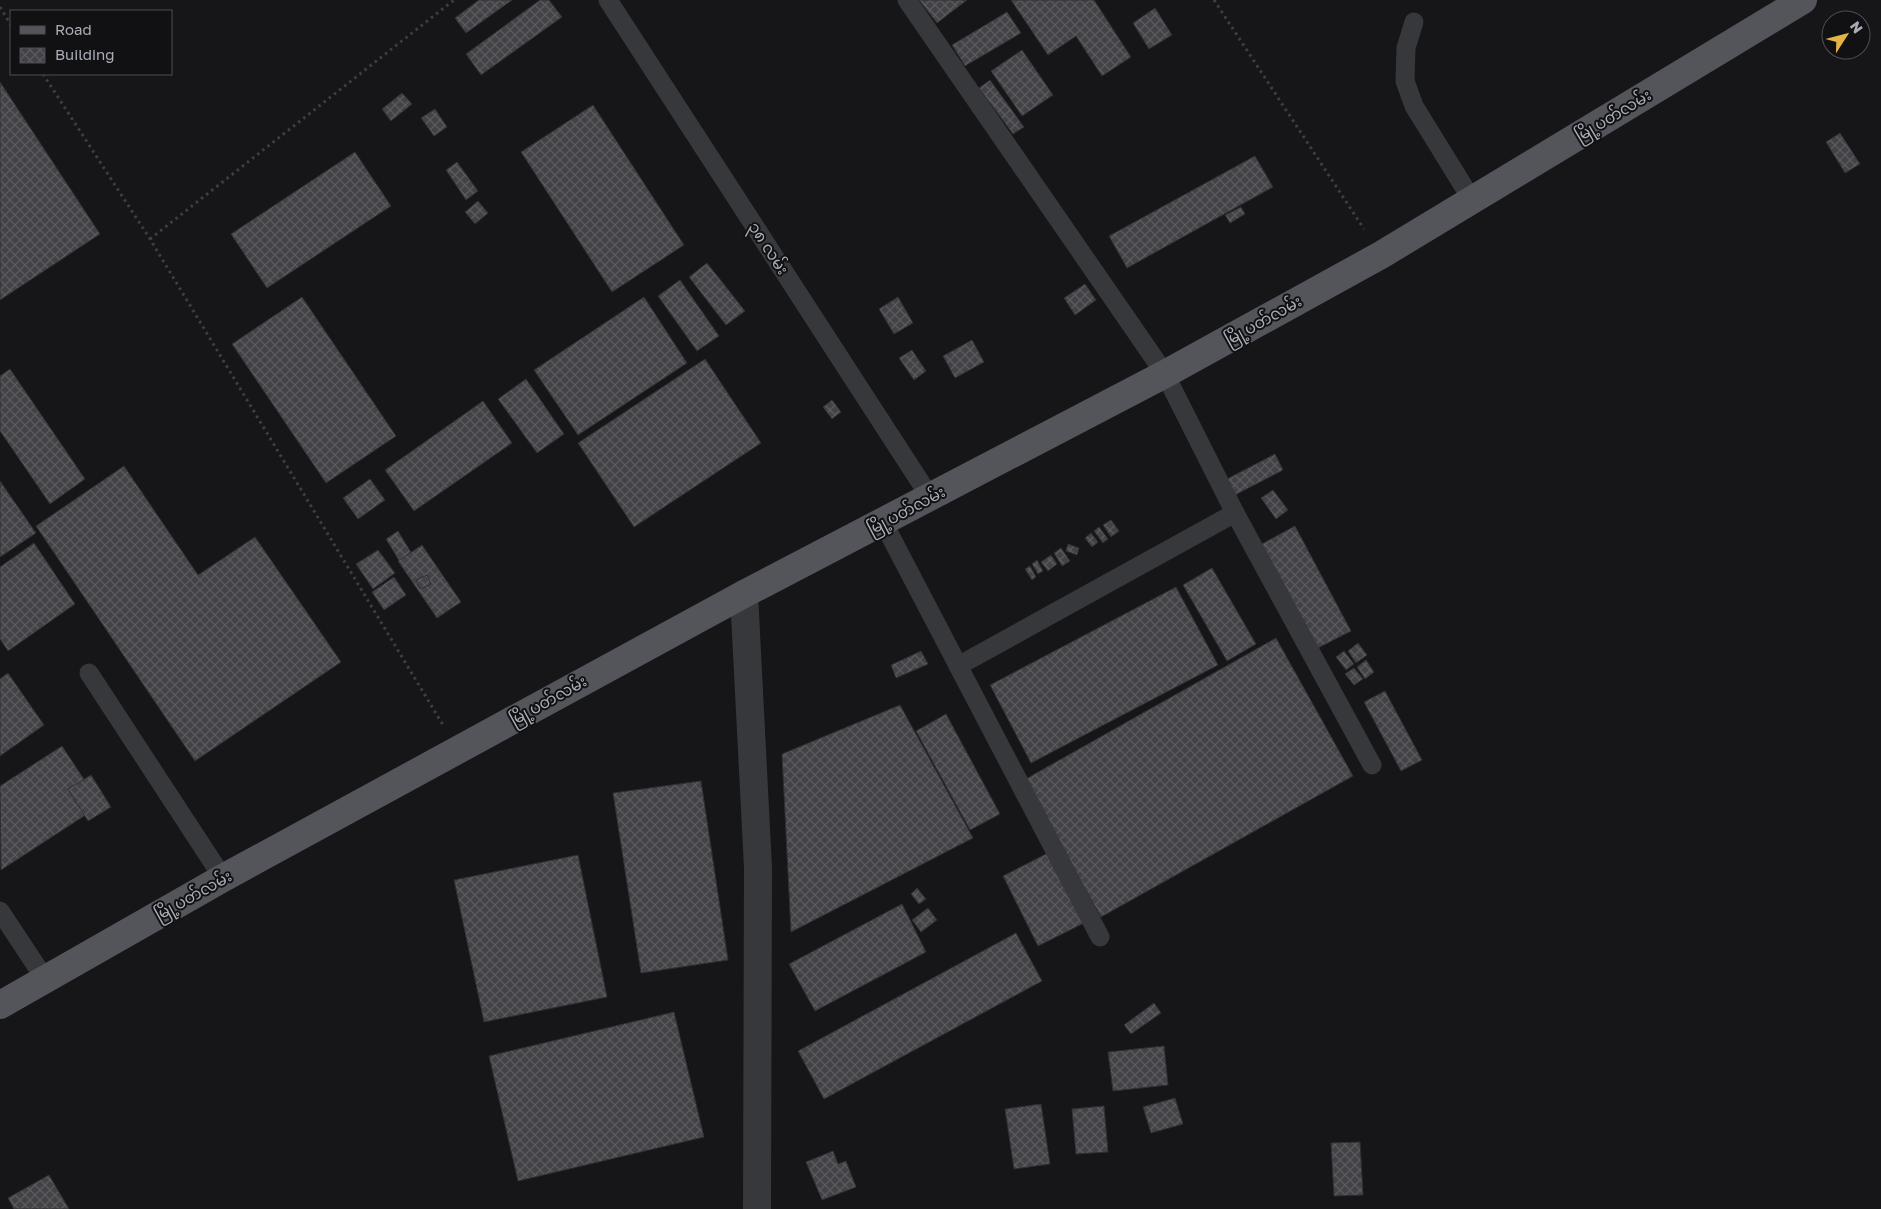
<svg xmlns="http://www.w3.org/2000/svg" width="1881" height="1209" font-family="'Golos Text','Noto Sans Myanmar',sans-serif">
  <defs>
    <pattern id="building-cross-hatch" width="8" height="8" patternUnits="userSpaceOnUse" patternTransform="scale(1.25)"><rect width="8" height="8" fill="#434347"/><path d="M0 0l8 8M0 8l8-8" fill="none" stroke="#5b5b5f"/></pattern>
  </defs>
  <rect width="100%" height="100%" fill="#161618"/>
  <g fill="url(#building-cross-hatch)" stroke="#303033">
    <polygon points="479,0 512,0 466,33 455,18"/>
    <polygon points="540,0 549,0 562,17 481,75 466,54"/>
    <polygon points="919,0 967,0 937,23"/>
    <polygon points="1011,0 1094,0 1131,57 1102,76 1076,36 1048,55"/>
    <polygon points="1155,8 1172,35 1149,49 1133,23"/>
    <polygon points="1007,12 1021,33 965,66 952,45"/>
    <polygon points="1022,50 1053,95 1022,116 991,71"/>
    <polygon points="990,80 1024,127 1013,134 979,88"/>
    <polygon points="0,82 100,234 0,300"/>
    <polygon points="402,93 412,104 391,121 382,109"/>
    <polygon points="593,105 684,245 612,292 521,152"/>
    <polygon points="435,109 447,127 434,136 421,118"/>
    <polygon points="1840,133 1860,164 1845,173 1826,142"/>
    <polygon points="355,152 391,206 267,288 231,234"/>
    <polygon points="1255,156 1273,187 1127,268 1109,236"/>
    <polygon points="457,162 478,191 466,200 446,170"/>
    <polygon points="478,201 488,213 475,224 465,212"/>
    <polygon points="1241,207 1245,214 1230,223 1225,215"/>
    <polygon points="707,263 745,311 726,325 689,277"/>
    <polygon points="680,280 719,336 697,351 658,296"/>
    <polygon points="1085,284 1096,300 1075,315 1064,298"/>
    <polygon points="302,297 396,436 326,483 232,344"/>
    <polygon points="644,297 687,363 578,435 534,370"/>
    <polygon points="898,297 913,323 894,334 879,309"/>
    <polygon points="972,340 984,362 955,378 943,356"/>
    <polygon points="912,350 926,371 914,380 899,358"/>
    <polygon points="705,359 761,443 634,527 578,443"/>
    <polygon points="10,369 85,479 50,504 0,431 0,376"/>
    <polygon points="526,379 564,434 537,453 498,399"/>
    <polygon points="832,400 841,412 832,419 823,407"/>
    <polygon points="483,401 512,443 414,511 385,470"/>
    <polygon points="1275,454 1283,470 1235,495 1227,479"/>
    <polygon points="124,466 198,575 255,537 341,662 195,761 36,526"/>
    <polygon points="370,479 385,500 358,519 343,498"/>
    <polygon points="0,481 36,533 0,557"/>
    <polygon points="1273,490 1288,510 1276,519 1261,498"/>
    <polygon points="1111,520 1119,531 1111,537 1103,525"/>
    <polygon points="1295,526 1351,631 1316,649 1260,545"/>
    <polygon points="1099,527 1108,539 1103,543 1094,531"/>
    <polygon points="398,531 412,554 400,562 386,539"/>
    <polygon points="1091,533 1098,542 1092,547 1085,538"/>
    <polygon points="34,543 75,604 8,651 0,639 0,567"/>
    <polygon points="1068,544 1079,548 1077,555 1066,551"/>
    <polygon points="422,545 461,602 437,618 398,561"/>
    <polygon points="1061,548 1070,561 1062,566 1054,553"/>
    <polygon points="378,550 395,573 373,589 356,564"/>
    <polygon points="1051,555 1057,564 1048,571 1041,562"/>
    <polygon points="1037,560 1043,571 1038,574 1032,564"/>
    <polygon points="1030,566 1036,577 1032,580 1025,569"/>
    <polygon points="1212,568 1256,644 1227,661 1183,585"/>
    <polygon points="427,575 431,584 420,589 416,580"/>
    <polygon points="394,577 406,595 384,610 372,592"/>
    <polygon points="1176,587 1218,665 1031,763 990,685"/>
    <polygon points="1276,638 1353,776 1101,917 1024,780"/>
    <polygon points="1358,643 1367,655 1356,663 1348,651"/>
    <polygon points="921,651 928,664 896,678 891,665"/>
    <polygon points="1344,651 1354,664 1346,670 1336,657"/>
    <polygon points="1366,660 1374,672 1365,679 1357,667"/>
    <polygon points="1354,668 1363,679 1354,685 1345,674"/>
    <polygon points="8,673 44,725 0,756 0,679"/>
    <polygon points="1385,691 1422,760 1401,771 1364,702"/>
    <polygon points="900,705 973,838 791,932 782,754"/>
    <polygon points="946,714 1000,814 970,830 916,731"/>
    <polygon points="62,746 101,805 1,870 0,786"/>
    <polygon points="91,775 111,807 88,821 68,789"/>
    <polygon points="701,781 728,960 641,973 613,793"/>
    <polygon points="1050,852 1086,922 1038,946 1003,876"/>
    <polygon points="578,855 607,997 484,1022 454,880"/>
    <polygon points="917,888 926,899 919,904 911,894"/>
    <polygon points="902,904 926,952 815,1011 789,964"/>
    <polygon points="928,908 937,920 921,932 912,920"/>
    <polygon points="1016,933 1042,981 824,1099 798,1051"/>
    <polygon points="1154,1003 1161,1013 1131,1034 1124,1025"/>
    <polygon points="674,1012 704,1137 518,1181 489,1056"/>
    <polygon points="1164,1046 1168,1085 1113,1091 1108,1052"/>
    <polygon points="1175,1098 1183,1124 1151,1133 1143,1107"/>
    <polygon points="1041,1104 1050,1164 1014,1169 1005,1109"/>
    <polygon points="1104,1106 1108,1152 1076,1154 1072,1109"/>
    <polygon points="1360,1142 1363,1195 1334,1196 1331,1143"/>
    <polygon points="833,1151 838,1164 846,1161 856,1187 822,1200 806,1162"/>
    <polygon points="49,1175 69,1209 14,1209 8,1198"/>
  </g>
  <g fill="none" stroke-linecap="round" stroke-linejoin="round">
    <g stroke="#3d3f43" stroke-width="3" stroke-dasharray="2.5 4" stroke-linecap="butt">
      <polyline points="1214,0 1364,229"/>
      <polyline points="0,7 11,25"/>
      <polyline points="43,74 150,239 443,725"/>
      <polyline points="150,239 454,0"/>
    </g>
    <g stroke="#37383c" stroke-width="19">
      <polyline points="608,0 930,497"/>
      <polyline points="907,0 1165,374 1235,513"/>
      <polyline points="1414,22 1406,48 1405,81 1414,106 1472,200"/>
      <polyline points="883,522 1100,937"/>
      <polyline points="958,666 1235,513 1372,765"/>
      <polyline points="89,673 223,878"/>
      <polyline points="0,911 45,979"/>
    </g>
    <polyline stroke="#37383c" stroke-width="28" points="744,594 758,868 757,1209"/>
    <polyline stroke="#53555b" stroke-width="28" points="0,1005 223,878 744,594 1165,374 1381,255 1803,0"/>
  </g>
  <g text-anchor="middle" stroke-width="4" stroke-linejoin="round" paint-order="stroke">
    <g font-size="16" fill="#a9adb6" stroke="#111113">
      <text transform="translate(1613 115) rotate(-31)" y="6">မြို့ပတ်လမ်း</text>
      <text transform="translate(769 248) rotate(57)" y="6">၃၈ လမ်း</text>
      <text transform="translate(1263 320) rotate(-29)" y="6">မြို့ပတ်လမ်း</text>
      <text transform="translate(906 510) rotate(-28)" y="6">မြို့ပတ်လမ်း</text>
      <text transform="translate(548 700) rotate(-29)" y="6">မြို့ပတ်လမ်း</text>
      <text transform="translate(193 895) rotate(-29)" y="6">မြို့ပတ်လမ်း</text>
    </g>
  </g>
  <rect x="10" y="10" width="162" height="65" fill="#111113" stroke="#4e4f54"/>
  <rect x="20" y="26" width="25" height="8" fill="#53555b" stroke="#4e4f54"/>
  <text x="55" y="35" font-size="15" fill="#a9adb6">Road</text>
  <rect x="20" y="48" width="25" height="15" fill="url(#building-cross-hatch)" stroke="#4e4f54"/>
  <text x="55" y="60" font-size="15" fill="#a9adb6">Building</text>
  <g transform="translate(1846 35) rotate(54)"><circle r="24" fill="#111113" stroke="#4e4f54"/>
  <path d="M0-4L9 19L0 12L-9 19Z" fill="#e3b343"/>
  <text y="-8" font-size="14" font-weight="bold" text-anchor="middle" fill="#a9adb6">N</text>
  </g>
</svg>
